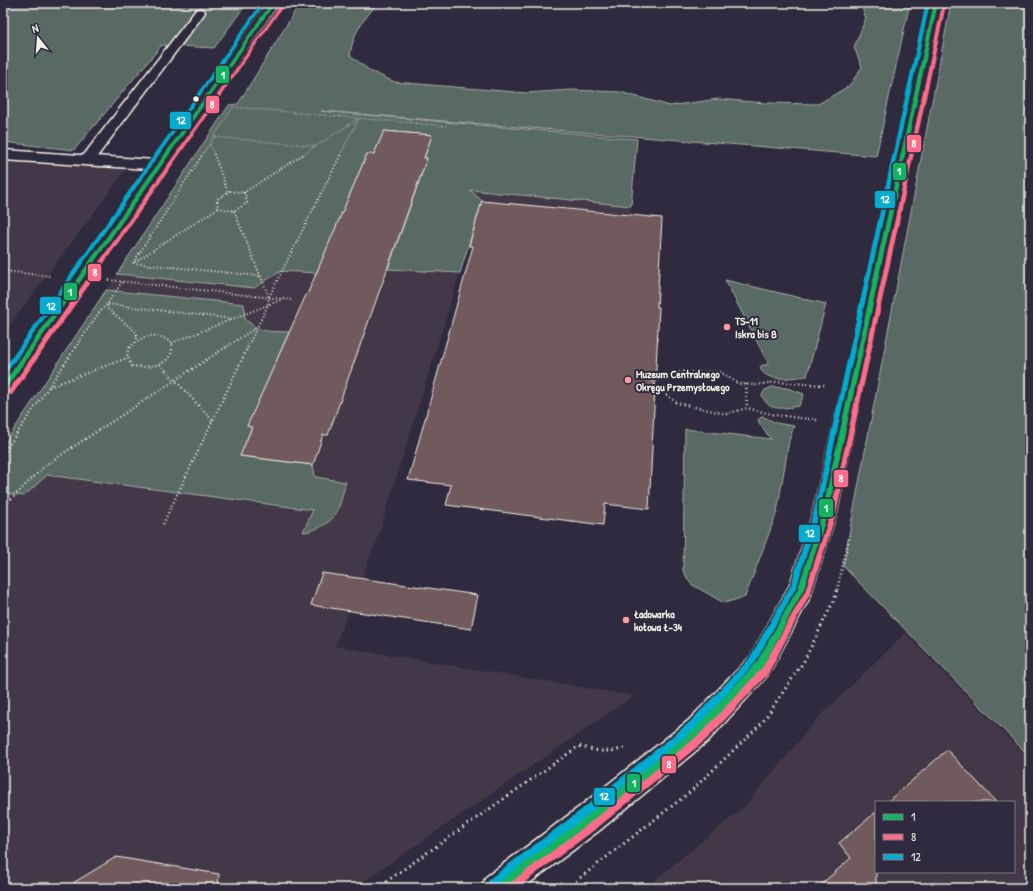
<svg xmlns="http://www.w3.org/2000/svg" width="1033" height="891" font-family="'Patrick Hand',sans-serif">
  <rect width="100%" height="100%" fill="#2f2a3d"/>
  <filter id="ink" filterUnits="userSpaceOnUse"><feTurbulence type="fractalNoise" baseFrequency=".025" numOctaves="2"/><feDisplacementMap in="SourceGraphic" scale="8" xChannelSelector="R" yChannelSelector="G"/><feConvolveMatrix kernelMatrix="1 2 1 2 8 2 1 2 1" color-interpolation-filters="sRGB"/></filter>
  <g filter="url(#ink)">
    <g fill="#423846" fill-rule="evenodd">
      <polygon points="238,104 637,139 630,215 482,201 377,540 335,646 634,696 354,888 3,888 3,446 229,105"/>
      <polygon points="3,160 128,167 3,334"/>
      <path d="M 905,633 L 1030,760 L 1030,888 L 645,888 L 744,807 L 816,720 ZM 876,802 L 1014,802 L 1014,872 L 876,872 Z"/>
    </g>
    <g fill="#586a63" stroke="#a6aea6">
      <polygon points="3,3 247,3 214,48 162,45 74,150 3,142"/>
      <path d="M 300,3 L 378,3 C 362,22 354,30 350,55 L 370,71 L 395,82 L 527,93 L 571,90 L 620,92 L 670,106 L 718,99 L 765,103 L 818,104 L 849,86 L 862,67 L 854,47 L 866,18 L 860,3 L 910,3 L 876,156 L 321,111 L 637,139 L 631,206 L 470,190 L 482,201 L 460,273 L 388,269 L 427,159 L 424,158 L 432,135 L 384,131 L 374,154 L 367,154 L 317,273 L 281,271 L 254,288 L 117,274 L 229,105 L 238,104 Z"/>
      <polygon points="951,3 1030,3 1030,757 843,566"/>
      <path d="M 725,280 L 826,304 L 807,376 C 794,377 767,384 760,368 L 762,365 L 767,365 L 768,363 Z"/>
      <path d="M 106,290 L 244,304 L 245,319 C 262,334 268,331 289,332 L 248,426 L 252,427 L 240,456 L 313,465 L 315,477 L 346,482 C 343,491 340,508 335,515 C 329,524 313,532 303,532 L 313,510 L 47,475 L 24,496 L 3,493 L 3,446 Z"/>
      <path d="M 772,387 L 787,388 L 804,394 L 799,406 C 785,408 768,413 762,395 L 765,390 Z"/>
      <polygon points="761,417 764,417 776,423 794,426 789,441 777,512 745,597 724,603 691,584 683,571 685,429 771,439 761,426 758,420"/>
    </g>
    <g fill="#6f5a5c" stroke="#f4f1e8">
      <polygon points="384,131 432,135 424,158 427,158 328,435 323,435 313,465 240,456 252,427 247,426 306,295 307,295 367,154 374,154"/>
      <polygon points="482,201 662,218 657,307 659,307 649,509 605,504 603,525 446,505 451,485 408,480 473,246 469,246"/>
      <polygon points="322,573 478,595 471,629 311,605"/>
      <polygon points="947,750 996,802 887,802 916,777"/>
      <polygon points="876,812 876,888 817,888 851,858 839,843"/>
      <polygon points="116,857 219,874 218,888 65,888"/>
    </g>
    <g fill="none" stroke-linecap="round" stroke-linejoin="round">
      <defs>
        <polygon id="service" points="200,9 204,10 205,12 204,14 93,162 83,162 81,159 83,156 196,10"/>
        <polygon id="minor" points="267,3 279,3 10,394 3,396 3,372 148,169 3,160 3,150 155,160"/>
        <polygon id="tertiary" points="930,3 942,3 837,512 810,597 768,675 708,741 600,830 523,888 481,888 486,877 578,808 688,721 750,657 790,585 813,512"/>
      </defs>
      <use href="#service" stroke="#f4f1e8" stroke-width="3"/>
      <use href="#minor" stroke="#f4f1e8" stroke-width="3"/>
      <use href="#tertiary" stroke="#f4f1e8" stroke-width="3"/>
      <g stroke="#f4f1e8" stroke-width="1.5" stroke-dasharray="0.5 2" stroke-linecap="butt">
        <polyline points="214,137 315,146"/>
        <polyline points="210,144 214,155"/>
        <polyline points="202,155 233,107 446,126"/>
        <polyline points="302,155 358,119"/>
        <polyline points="340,155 359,118"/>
      </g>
      <g stroke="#f4f1e8" stroke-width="2" stroke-dasharray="1 2.5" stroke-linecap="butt">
        <polyline points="214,154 228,193"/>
        <polygon points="230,191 245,193 247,203 234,211 218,208 217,199"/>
        <polyline points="243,193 304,154"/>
        <polyline points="218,208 133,263 260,276"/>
        <polyline points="234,211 269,297"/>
        <polyline points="133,263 203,154"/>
        <polyline points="3,271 50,276"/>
        <polyline points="109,280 291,300"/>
        <polyline points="122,282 107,304 233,319"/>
        <polyline points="172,343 283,299"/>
        <polyline points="75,348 98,314 107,304 108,309 136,332 137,341"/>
        <path d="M 130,348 C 141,334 159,331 172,344 L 173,348"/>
        <polyline points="225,348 257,327"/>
        <polyline points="247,348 268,305 269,297 341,154"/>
      </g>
      <g stroke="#f4f1e8" stroke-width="2.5" stroke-dasharray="1 3" stroke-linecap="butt">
        <path d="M 130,347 C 125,354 128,359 132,366 C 145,368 173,367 172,347"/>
        <polyline points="160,364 213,421"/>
        <polyline points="746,384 747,408"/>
        <polyline points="49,387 127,358"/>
        <polyline points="817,420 775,415 747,408 726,414 677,403 650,382 680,372 720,372 739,384 756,385 775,382 825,385"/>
        <polyline points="3,454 76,347"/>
        <polyline points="5,505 47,464 226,347"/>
        <polyline points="163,524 248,347"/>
        <polyline points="837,590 850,535"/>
      </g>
      <g stroke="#f4f1e8" stroke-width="3" stroke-dasharray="1.5 4" stroke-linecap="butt">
        <path d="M 377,888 L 579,746 C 595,751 610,754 626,747"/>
        <polyline points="567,888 690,792 762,723 804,661 835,598 837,589"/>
      </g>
      <use href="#service" fill="#2f2a3d" fill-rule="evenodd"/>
      <use href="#minor" fill="#2f2a3d" fill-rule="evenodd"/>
      <use href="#tertiary" fill="#2f2a3d" fill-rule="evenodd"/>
      <defs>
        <g id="bus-1">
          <polygon points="271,3 275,3 5,390 3,390 3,384"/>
          <polygon points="934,3 938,3 828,512 804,589 762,669 701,734 592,822 504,888 493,888 494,885 586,816 695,728 756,663 798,588 822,512"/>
        </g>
        <g id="bus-2">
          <polygon points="944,4 946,5 836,514 811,592 768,674 706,740 597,828 517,888 506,888 507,885 591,822 700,734 762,668 805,591 830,514 942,5"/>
          <polygon points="279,7 282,8 12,395 8,395 7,393 8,391"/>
        </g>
        <g id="bus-3">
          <polygon points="261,3 265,3 5,375 3,376 3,370"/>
          <polygon points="926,3 930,3 820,510 797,586 755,663 696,728 587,816 495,885 492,886 489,885 488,882 489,879 581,810 690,722 749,659 791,585 814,510"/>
        </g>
      </defs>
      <use href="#bus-1" stroke="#2f2a3d" stroke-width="3"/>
      <use href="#bus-2" stroke="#2f2a3d" stroke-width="3"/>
      <use href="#bus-3" stroke="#2f2a3d" stroke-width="3"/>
      <use href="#bus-1" fill="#13b361" fill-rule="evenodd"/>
      <use href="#bus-2" fill="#fb6d88" fill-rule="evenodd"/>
      <use href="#bus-3" fill="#06acd0" fill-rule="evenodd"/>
    </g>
  </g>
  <circle fill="#f4f1e8" stroke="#2f2a3d" stroke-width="1.5" cx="196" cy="99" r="3.5"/>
  <g fill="#ff9aa2" stroke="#2f2a3d" stroke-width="1.5">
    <circle cx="727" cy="327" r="4"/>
    <circle cx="628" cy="380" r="4"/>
    <circle cx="626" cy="620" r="4"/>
  </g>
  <g text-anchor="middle" stroke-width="4" stroke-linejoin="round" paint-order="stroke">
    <g font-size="11" font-weight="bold" fill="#f4f1e8" stroke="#2f2a3d" text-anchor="start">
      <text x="735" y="325">TS-11<tspan x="735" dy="13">Iskra bis B</tspan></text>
      <text x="636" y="378">Muzeum Centralnego<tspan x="636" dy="13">Okręgu Przemysłowego</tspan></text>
      <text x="634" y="618">Ładowarka<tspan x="634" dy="13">kołowa Ł-34</tspan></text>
    </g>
  </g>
  <g stroke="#2f2a3d" stroke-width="1.5">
    <rect x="215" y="65" width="15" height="19" rx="4" fill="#13b361"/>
    <rect x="205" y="95" width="15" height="19" rx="4" fill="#fb6d88"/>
    <rect x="169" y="111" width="23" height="19" rx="4" fill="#06acd0"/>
    <rect x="906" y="134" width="16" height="19" rx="4" fill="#fb6d88"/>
    <rect x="892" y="162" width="15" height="19" rx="4" fill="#13b361"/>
    <rect x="874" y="190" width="22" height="19" rx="4" fill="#06acd0"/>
    <rect x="87" y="263" width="15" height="19" rx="4" fill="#fb6d88"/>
    <rect x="63" y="282" width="15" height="19" rx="4" fill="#13b361"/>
    <rect x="39" y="296" width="23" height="19" rx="4" fill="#06acd0"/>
    <rect x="833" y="469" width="16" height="19" rx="4" fill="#fb6d88"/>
    <rect x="818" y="498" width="16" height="20" rx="4" fill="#13b361"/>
    <rect x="798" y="524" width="23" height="19" rx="4" fill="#06acd0"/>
    <rect x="661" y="755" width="16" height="19" rx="4" fill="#fb6d88"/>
    <rect x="626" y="773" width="15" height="20" rx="4" fill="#13b361"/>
    <rect x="593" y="787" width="23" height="19" rx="4" fill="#06acd0"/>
  </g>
  <g font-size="11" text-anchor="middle" font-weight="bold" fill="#fff">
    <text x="223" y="79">1</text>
    <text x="212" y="108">8</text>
    <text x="181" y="124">12</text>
    <text x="914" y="147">8</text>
    <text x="899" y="175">1</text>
    <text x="885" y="203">12</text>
    <text x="95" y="276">8</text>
    <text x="70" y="296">1</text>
    <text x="51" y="310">12</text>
    <text x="841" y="482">8</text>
    <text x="826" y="512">1</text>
    <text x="810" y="537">12</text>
    <text x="669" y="768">8</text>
    <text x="634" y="787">1</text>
    <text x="604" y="800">12</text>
  </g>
  <rect width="1033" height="891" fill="none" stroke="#2f2a3d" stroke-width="16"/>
  <rect x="8" y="8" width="1017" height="875" fill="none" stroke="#f4f1e8" stroke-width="1.5" filter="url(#ink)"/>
  <rect x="875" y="801" width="140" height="72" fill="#2f2a3d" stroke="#7e7a81"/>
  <rect x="883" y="814" width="20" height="6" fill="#13b361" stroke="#7e7a81"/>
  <text x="911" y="821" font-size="12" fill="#f4f1e8">1</text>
  <rect x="883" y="834" width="20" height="6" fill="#fb6d88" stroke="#7e7a81"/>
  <text x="911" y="841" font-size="12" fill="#f4f1e8">8</text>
  <rect x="883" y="854" width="20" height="6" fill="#06acd0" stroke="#7e7a81"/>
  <text x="911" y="861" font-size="12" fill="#f4f1e8">12</text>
  <g transform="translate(38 38) rotate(343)" stroke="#2f2a3d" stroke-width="3" paint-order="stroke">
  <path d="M0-3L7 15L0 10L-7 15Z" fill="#f4f1e8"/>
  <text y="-6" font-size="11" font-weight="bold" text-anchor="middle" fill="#f4f1e8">N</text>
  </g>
</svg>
